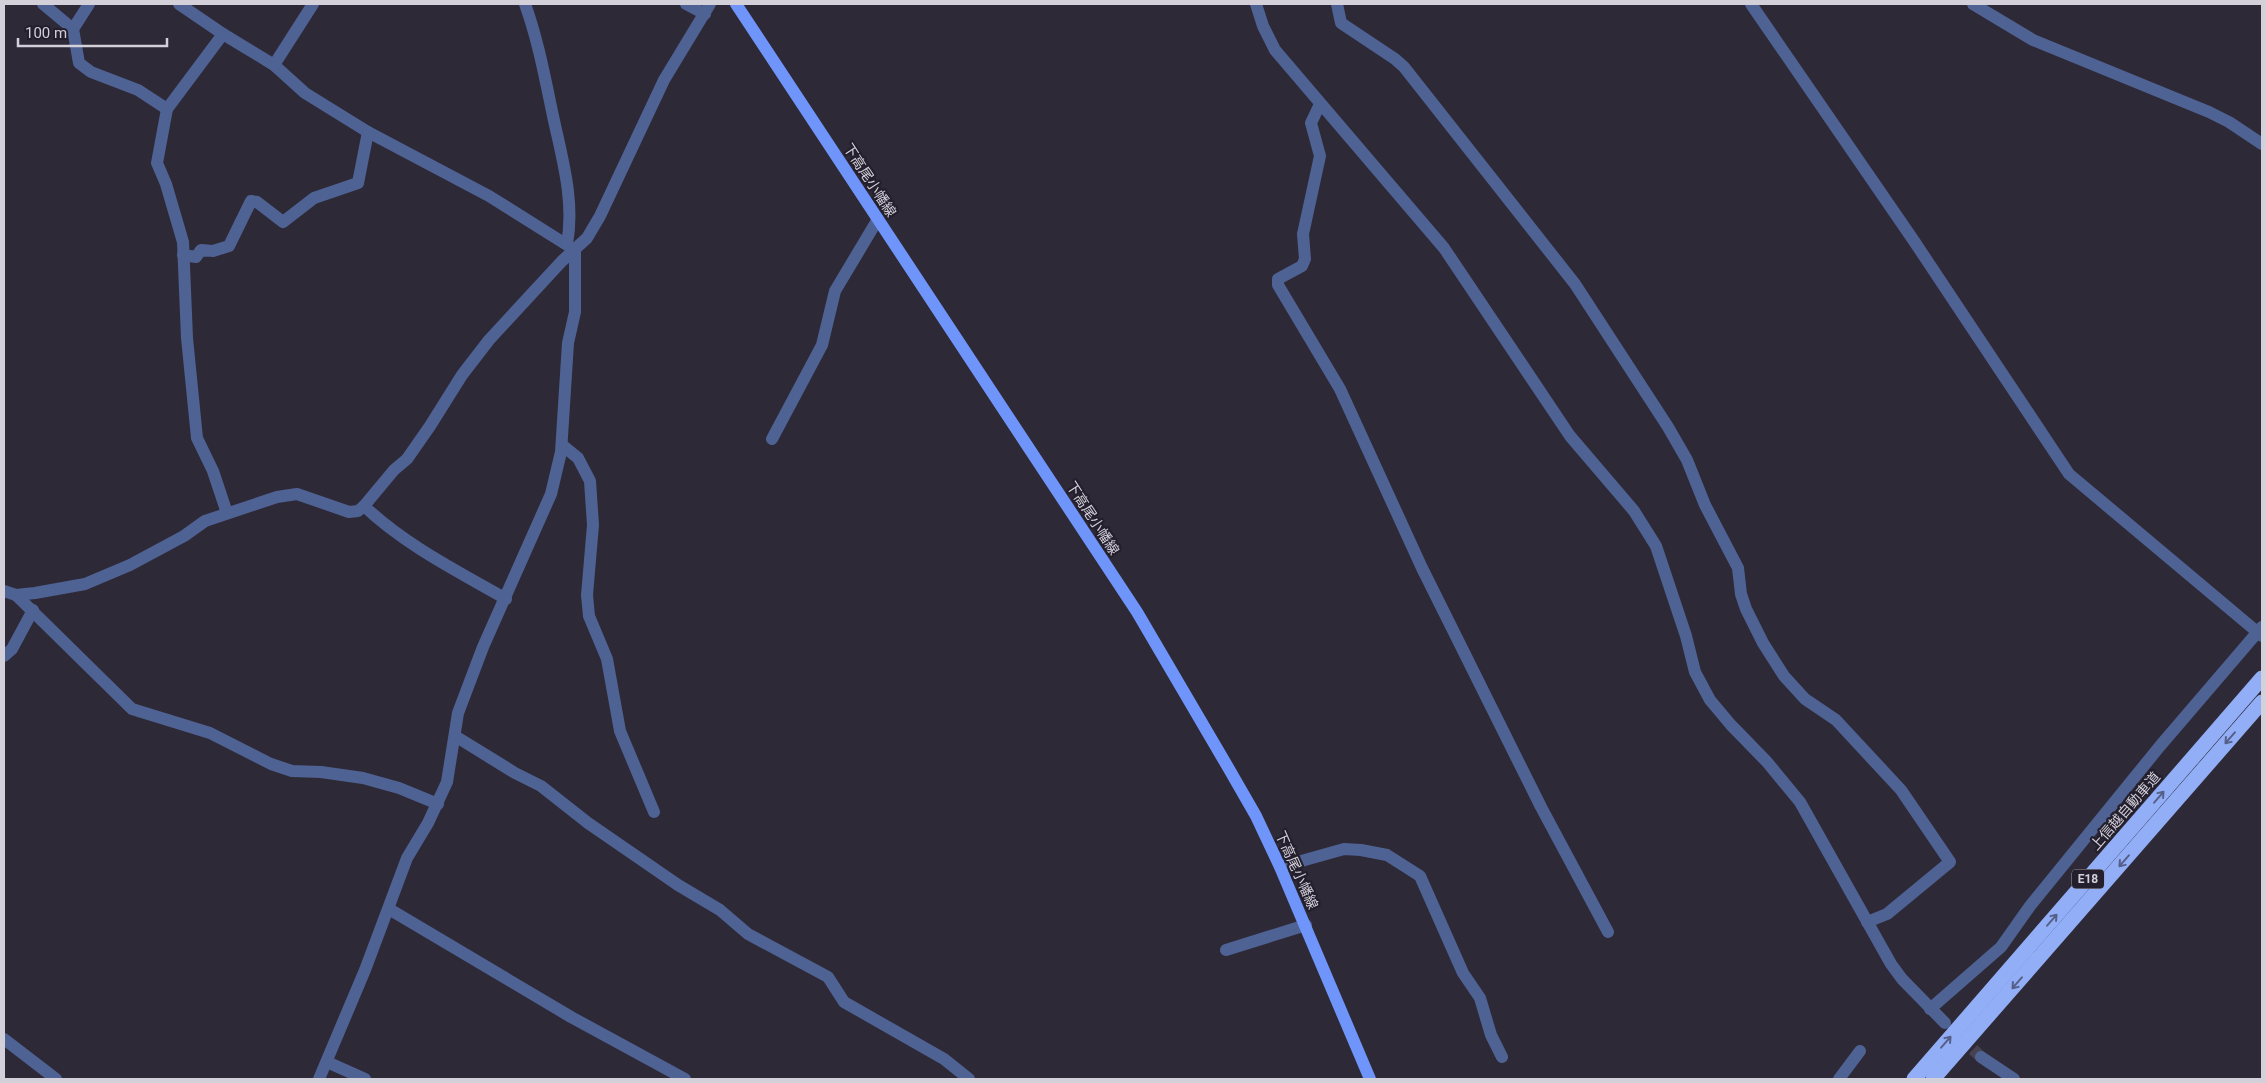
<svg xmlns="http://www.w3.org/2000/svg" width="2266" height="1083" font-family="Roboto,'Noto Sans JP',sans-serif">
  <rect width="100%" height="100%" fill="#2e2937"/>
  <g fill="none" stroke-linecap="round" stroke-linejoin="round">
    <polyline stroke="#47424f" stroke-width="12" stroke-dasharray="12 6" stroke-linecap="butt" points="1960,1037 1981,1057"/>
    <g stroke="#4f6294" stroke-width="12">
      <polyline points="43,4 73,29 79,63 91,72 138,90 167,109"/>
      <polyline points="179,4 223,34 274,65 305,93 368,132 489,196 575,250"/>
      <path d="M 525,4 C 538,40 545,78 553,116 C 562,158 575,201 567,244"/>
      <polyline points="686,4 705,14"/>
      <polyline points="1256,4 1263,26 1275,50 1444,248 1570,436 1634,511 1656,546 1686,636 1695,672 1710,700 1731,725 1767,762 1800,802 1891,964 1902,979 1945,1023"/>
      <polyline points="1337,4 1341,23 1395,59 1404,67 1575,284 1668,427 1687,460 1705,505 1738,568 1741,594 1746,609 1763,643 1784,676 1805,699 1836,720 1901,790 1950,862 1887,914 1867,922"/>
      <polyline points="1751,4 1914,241 2069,474 2262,636"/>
      <polyline points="1973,4 2033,40 2209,112 2229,122 2262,144"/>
      <polyline points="73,29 89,4"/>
      <polyline points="223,34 167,109 157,163 166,184 183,242 187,338 197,438 213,471 227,513"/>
      <polyline points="274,65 313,4"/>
      <polyline points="1320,104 1311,123 1320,156 1303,234 1305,259 1302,266 1278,279 1278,285 1340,389 1422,568 1541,807 1608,932"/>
      <polyline points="183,255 196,257 201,250 213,251 229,246 251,201 257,202 283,222 314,198 358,183 368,132"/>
      <polyline points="772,439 822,345 835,291 878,219"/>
      <polyline points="562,445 578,458 590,481 593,525 587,595 589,616 607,659 620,731 654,812"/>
      <path d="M 364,506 C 405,545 457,571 506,599"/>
      <polyline points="4,591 16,595 35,593 85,584 130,565 184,536 205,521 277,497 297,494 349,512 358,511 364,506 394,470 407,459 430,426 462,375 489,340 562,261 587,238 600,216 664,80 710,4"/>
      <polyline points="16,595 132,709 210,733 271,764 292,771 321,772 363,778 399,788 438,804"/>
      <polyline points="4,656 12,649 33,610"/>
      <polyline points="455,736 515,773 541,786 588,823 678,885 720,910 748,934 828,977 844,1002 944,1059 969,1079"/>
      <polyline points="1280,867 1344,849 1361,850 1387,855 1420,876 1463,973 1480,998 1491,1035 1502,1057"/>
      <polyline points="389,909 571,1017 685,1079"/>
      <polyline points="1226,950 1306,925"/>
      <polyline points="1930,1009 2001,947 2030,906 2160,746 2262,627"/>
      <polyline points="4,1039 56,1079"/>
      <polyline points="1981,1057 2014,1079"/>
      <polyline points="327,1062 365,1079"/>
      <polyline points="319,1079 365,970 407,858 428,823 447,782 458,713 483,647 551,494 561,452 568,343 575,312 575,250"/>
      <polyline points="1839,1079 1860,1051"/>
    </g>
    <polyline stroke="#6f95fb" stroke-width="12" points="736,4 1137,612 1229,769 1256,816 1280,867 1370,1079"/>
    <g stroke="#91aef7" stroke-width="15">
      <polyline points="1914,1079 2262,678"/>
      <polyline points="1933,1079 2262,702"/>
    </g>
  </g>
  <defs><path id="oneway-shaft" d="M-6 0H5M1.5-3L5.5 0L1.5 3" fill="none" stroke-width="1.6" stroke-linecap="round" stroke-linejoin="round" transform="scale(1.25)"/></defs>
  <g stroke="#555f88">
    <use href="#oneway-shaft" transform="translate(2230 738) rotate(131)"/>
    <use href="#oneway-shaft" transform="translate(2159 797) rotate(-49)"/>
    <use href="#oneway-shaft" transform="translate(2124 861) rotate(131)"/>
    <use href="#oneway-shaft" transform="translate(2052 920) rotate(-49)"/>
    <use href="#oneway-shaft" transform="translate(2017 983) rotate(131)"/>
    <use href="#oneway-shaft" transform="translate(1946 1042) rotate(-49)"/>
  </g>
  <g text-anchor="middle" stroke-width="4.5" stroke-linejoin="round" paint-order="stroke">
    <rect fill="#241f2d" stroke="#9e9ba6" stroke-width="1" x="2072" y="869.5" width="32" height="19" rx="4"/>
    <g font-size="12" font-weight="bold" fill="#d3d0da">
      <text x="2088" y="883">E18</text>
    </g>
    <g font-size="14" fill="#d3d0da" stroke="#241f2d">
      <text transform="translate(870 180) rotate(57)" y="5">下高尾小幡線</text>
      <text transform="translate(1093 518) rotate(57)" y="5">下高尾小幡線</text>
      <text transform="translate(2125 811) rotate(-49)" y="5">上信越自動車道</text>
      <text transform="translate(1297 870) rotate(66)" y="5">下高尾小幡線</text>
    </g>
  </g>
  <rect width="2266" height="1083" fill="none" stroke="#d3d0da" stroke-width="10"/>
  <path d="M18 38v8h149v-8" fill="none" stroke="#d3d0da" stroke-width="2.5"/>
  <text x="25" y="38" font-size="15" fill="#d3d0da" stroke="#241f2d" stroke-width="4" paint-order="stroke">100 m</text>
</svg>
